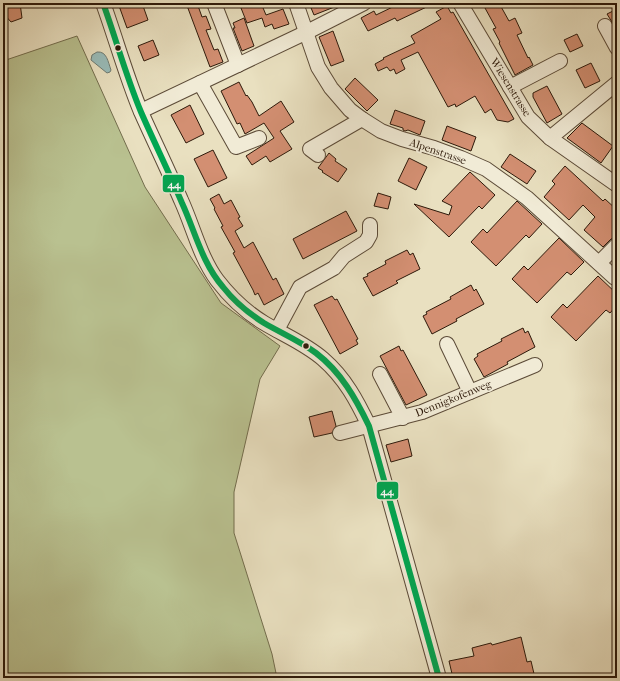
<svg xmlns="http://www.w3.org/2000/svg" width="620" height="681" font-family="'IM FELL French Canon',serif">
  <rect width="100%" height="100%" fill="#e9e0c0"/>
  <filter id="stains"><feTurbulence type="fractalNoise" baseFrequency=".005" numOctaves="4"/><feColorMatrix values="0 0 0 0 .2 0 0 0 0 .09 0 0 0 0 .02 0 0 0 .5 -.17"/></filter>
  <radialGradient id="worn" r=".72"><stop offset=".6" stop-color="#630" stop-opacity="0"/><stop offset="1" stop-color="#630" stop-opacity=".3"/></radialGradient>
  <polygon fill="#b9c190" stroke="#736d4d" points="77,36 145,187 221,303 280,346 260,379 234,492 234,533 272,654 277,678 3,678 3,61"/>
  <path fill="#99bcb9" stroke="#6e7b73" d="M 97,52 C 107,51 108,62 111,70 L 110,72 L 107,73 L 91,60 L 92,55 Z"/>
  <g fill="#d38f72" stroke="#2d190a">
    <polygon points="3,3 20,3 22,18 11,22 3,13"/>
    <polygon points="118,3 142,3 148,20 127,28"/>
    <polygon points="186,3 197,3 202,17 206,16 211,29 206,30 214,50 218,49 223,62 210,67"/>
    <polygon points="239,3 261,3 266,15 283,9 289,24 274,29 272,24 265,27 262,18 247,23"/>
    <polygon points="309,3 342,3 342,4 314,15"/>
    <polygon points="401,3 435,3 397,21 395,18 368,31 361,18 374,11 376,15"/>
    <polygon points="494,3 499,3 509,21 515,18 522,33 517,35 528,58 529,57 533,65 515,75 499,43 500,42 493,29 496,28 485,8"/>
    <polygon points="447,6 451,13 453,12 514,119 508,122 497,120 491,109 485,113 475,96 456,107 455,104 448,107 418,52 401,60 405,69 396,74 394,69 390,71 387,67 378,71 375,64 384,59 383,58 415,43 411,36 441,19 436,12"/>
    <polygon points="617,9 617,30 607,14"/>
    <polygon points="244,18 254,46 242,51 233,28 235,28 233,23"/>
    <polygon points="333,31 344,61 331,66 319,37"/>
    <polygon points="577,34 583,46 570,52 564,40"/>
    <polygon points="153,40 159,55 144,61 138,46"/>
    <polygon points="591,63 600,81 585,88 576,70"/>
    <polygon points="355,78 378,100 367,111 345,89"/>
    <polygon points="239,82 246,96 247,95 252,102 259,116 281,101 294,122 280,131 292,149 270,162 266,156 252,165 246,156 274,138 264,123 245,134 240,123 237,124 221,91"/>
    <polygon points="547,86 562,114 547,123 533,97 533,93"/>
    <polygon points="190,105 204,134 186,143 171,115"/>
    <polygon points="395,110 425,121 420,135 408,130 405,131 403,130 403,128 390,124"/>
    <polygon points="582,123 613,146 601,163 567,138"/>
    <polygon points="447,126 476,137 471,151 442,140"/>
    <polygon points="213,150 227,178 208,187 194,159"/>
    <polygon points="329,153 336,159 335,161 347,169 338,182 322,172 323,171 318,168"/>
    <polygon points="510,154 536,171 527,184 501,167"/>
    <polygon points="409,158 427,167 416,190 398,181"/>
    <polygon points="565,166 603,201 605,199 617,210 617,237 611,239 603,247 584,230 595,217 583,205 569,220 544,197 555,184 552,181"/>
    <polygon points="470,172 495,195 482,209 479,206 449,237 414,204 449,215 452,206 442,201"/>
    <polygon points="378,193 391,197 388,209 374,206"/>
    <polygon points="219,194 224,204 231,200 240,217 238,218 243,226 235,231 244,248 253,242 273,280 276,278 284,294 264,305 258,293 255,295 253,290 233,253 235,252 221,227 223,226 214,209 215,208 210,199"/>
    <polygon points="517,201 542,224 529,238 526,235 496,266 471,242 483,229 487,233"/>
    <polygon points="346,211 357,231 303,259 293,239"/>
    <polygon points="559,238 584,262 571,275 567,272 537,303 512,279 524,266 528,270"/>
    <polygon points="407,250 410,255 413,253 420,269 396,281 398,283 373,296 363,278 368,276 367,274 386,264 385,261"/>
    <polygon points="598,276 617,294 617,305 610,313 606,310 576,341 551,317 563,304 567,308"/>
    <polygon points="471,285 474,291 476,289 484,304 456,319 457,321 432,334 423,316 427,314 426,312 451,299 450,297"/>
    <polygon points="332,296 335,300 337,299 358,339 356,340 358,344 340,354 314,305"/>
    <polygon points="523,328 525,333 528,331 535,347 507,362 508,364 484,377 474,359 478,356 477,354 502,341 501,339"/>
    <polygon points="399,346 401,351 403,350 427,395 406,405 380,356"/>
    <polygon points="332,411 336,426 332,433 314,437 309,417"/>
    <polygon points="408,439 412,456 391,462 386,445"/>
    <polygon points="521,637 527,662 531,661 535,678 453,678 449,661 474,656 472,648 491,643 492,645"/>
  </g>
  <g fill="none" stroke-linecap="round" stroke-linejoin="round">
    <defs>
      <g id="minor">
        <path d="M 103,3 C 116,39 126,76 141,112 C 154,141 168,170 181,200 C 193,226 200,257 217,280 C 230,297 246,312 264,323 C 284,335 306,344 323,359 C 345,378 357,401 369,426 L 439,678"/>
        <polyline points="214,3 238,65"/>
        <polyline points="296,3 318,67 331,88 350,110 362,119 381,131 402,139 434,148 461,158 486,169 527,198 615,278"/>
        <polyline points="460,3 528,117 550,138 617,185"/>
        <polyline points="605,26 617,48"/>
        <polyline points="200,83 236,147 259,138"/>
        <polyline points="510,87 560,61"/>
        <polyline points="141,111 307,32 364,3"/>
        <polyline points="550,138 617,83"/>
        <polyline points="318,155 310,149 362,119"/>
        <polyline points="599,263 617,245"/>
        <polyline points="277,330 300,287 334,268 344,256 366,242 370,235 370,225"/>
        <polyline points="447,344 470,392"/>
        <polyline points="380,374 403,418"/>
        <polyline points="340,433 422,412 535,365"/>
      </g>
    </defs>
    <use href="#minor" stroke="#5c4b38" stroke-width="16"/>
    <use href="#minor" stroke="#f1ebd6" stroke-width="14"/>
    <defs>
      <path id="bus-1" d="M 103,3 C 116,39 126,76 141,112 C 154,142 169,172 182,203 C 195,231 202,263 223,287 C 234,301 248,313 264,323 C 281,333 300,341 316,353 C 341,372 356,399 369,426 L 439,678"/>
    </defs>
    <use href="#bus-1" stroke="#f1ebd6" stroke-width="9"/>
    <use href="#bus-1" stroke="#00a651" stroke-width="6"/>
  </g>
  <g fill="#2d190a" stroke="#f1ebd6" stroke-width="1.5">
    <circle cx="118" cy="48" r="3.5"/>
    <circle cx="306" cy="346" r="3.5"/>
  </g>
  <g text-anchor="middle" stroke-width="3.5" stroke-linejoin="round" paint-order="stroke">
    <g font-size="11" fill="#2d190a" stroke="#f1ebd6">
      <text transform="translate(511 87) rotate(58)" y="4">Wiesenstrasse</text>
      <text transform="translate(438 151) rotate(19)" y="4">Alpenstrasse</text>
      <text transform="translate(453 398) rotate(-22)" y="4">Dennigkofenweg</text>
    </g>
  </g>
  <g stroke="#f1ebd6" stroke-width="1.5">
    <rect x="162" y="174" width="23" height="19" rx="4" fill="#00a651"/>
    <rect x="376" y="481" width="23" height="19" rx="4" fill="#00a651"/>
  </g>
  <g font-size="11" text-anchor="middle" font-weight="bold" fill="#fff">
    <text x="174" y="188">44</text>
    <text x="387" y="495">44</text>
  </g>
  <rect width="620" height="681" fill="none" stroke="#e9e0c0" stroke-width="16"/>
  <rect x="4" y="4" width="612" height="673" fill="none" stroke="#2d190a" stroke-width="2"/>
  <rect x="8" y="8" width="604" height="665" fill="none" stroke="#2d190a"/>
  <rect width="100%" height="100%" filter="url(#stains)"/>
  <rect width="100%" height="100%" fill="url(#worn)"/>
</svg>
